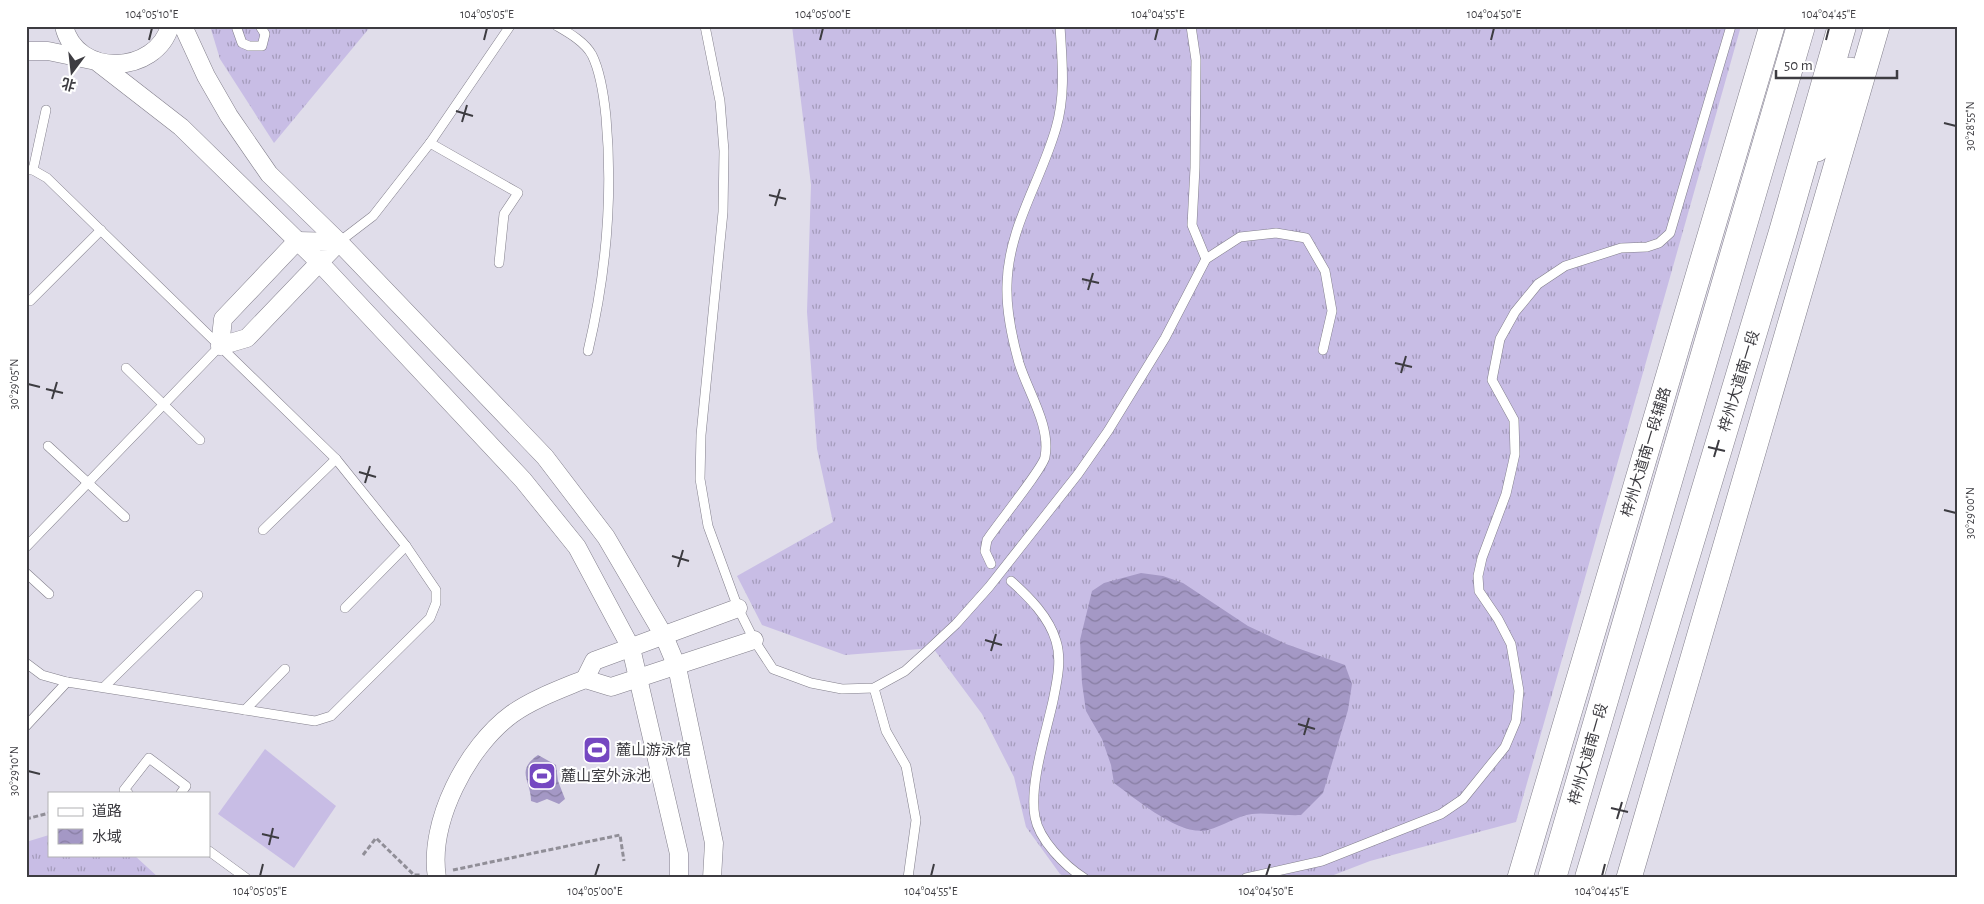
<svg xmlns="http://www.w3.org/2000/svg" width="1984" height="904" font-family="'Alegreya Sans','Noto Sans SC',sans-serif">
  <defs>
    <pattern id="grass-tufts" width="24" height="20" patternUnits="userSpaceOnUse" patternTransform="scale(1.25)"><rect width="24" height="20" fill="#c8bde5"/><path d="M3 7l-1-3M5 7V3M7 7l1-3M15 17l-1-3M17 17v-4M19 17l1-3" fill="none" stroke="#a49bbb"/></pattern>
    <pattern id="water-waves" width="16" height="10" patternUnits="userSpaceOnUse" patternTransform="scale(1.25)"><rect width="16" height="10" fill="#a498c5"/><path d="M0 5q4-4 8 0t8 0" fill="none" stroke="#877da2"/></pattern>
  </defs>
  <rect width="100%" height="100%" fill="#e0ddea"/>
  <g fill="url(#grass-tufts)">
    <polygon points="210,26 371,26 274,143 220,59"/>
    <polygon points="792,26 1741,26 1516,822 1370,861 1326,878 1066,878 1060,874 1026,827 1014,777 982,714 933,648 845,655 762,625 737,576 833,522 817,449 807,312 811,185"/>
    <polygon points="49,835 49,855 134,855 159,878 26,878 26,842"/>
  </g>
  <polygon fill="#c8bde5" points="265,749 336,806 294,868 218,814"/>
  <g fill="url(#water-waves)">
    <path d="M 1141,573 L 1163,576 L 1183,583 L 1248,626 L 1286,644 L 1345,665 L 1352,684 L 1348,710 L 1323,793 L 1301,815 C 1285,816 1265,812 1252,814 C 1237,816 1223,826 1208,830 C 1180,837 1136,799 1114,783 L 1111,765 L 1102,739 L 1086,711 L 1082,683 L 1080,640 L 1092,591 L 1104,583 Z"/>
    <path d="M 538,755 L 556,765 L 558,781 L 565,799 L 559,804 L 547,799 L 537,803 L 531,801 C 531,780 515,771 538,755 Z"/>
  </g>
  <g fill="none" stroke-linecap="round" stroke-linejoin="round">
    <defs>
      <g id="service">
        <polyline points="236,26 242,43 249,46 262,46 265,34 260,26"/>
        <path d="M 557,26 C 569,33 585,42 592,55 C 601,73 604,97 606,117 C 613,195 606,275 588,351"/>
        <polyline points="705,26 720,101 724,151 723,212 701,435 700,479 708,526 738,608 754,640 773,669 811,683 842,689 874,688 905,671 926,652 956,624 989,587 1078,474 1108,431 1165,338 1206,259 1240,237 1276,233 1306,238 1325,271 1332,311 1323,350"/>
        <polyline points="1191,26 1196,60 1195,168 1192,225 1206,259"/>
        <polyline points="430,143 518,193 504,214 499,263"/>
        <polyline points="26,170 33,170 47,178 336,459 406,546 436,590 436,603 430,618 331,716 315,721 67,682 42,675 26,663"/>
        <polyline points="33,170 46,110"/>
        <polyline points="339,242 373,216 430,143 510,26"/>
        <polyline points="30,301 101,230"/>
        <polyline points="126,368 200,440"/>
        <polyline points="48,446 125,517"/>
        <polyline points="263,530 336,459"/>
        <polyline points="26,547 220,346"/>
        <path d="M 991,564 L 985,551 L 987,540 C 996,526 1043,468 1045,457 C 1051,426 1028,392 1019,363 C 1012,338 1006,312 1007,285 C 1008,228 1041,181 1056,128 C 1066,94 1062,60 1060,26"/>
        <polyline points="26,573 49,594"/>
        <path d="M 1011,581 C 1029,597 1049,617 1056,641 C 1062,660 1057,681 1053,701 C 1046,733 1029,785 1035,817 C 1039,840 1065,866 1084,878"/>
        <polyline points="345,608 406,546"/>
        <polyline points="104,687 198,595"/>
        <polyline points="874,688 886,731 906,766 916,820 908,878"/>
        <polyline points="245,710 285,669"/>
        <polyline points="26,726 67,682"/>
        <polyline points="128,793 124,790 149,758 186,786 181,793"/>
        <polyline points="209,851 246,878"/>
        <polyline points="1246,878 1322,861 1441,814 1463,799 1505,747 1516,721 1519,691 1511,644 1498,619 1479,591 1478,576 1482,558 1506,494 1515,454 1514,420 1492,380 1500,339 1515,312 1538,284 1565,266 1621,248 1647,247 1659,243 1670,233 1731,26"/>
      </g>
      <g id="minor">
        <path d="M 64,26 C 76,78 156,75 170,26"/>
        <polyline points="183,26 206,76 229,116 269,174 339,242 545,457 606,537 664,636 677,667 714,843 712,878"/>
        <polyline points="26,51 48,51 96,61 181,127 319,262 523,480 577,547 631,648 679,854 679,878"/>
        <polygon points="297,241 339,242 247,338 220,346 223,319"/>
        <polyline points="738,608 594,661 585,679 611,687 754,640"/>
        <path d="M 437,878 C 428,822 467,747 512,714 C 533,699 561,689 585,679"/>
      </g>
      <g id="secondary">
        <polyline points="1817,149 1850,70"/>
        <polyline points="1520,878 1772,26"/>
        <polyline points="1629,878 1877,26"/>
      </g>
      <g id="trunk">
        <polyline points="1552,878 1801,26"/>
        <polyline points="1589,878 1783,232 1842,26"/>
      </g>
    </defs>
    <use href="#service" stroke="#827f8b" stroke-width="10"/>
    <use href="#minor" stroke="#827f8b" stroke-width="19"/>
    <use href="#secondary" stroke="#827f8b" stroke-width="26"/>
    <use href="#trunk" stroke="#827f8b" stroke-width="29"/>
    <g stroke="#908e97" stroke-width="3" stroke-dasharray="5 2.5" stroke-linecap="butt">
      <polyline points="26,819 49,813"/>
      <polyline points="363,855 376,838 414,875 422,875"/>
      <polyline points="453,870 620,835 624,861"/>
    </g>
    <use href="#service" stroke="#fff" stroke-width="9"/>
    <use href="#minor" stroke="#fff" stroke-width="18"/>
    <use href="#secondary" stroke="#fff" stroke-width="25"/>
    <use href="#trunk" stroke="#fff" stroke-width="28"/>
  </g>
  <path fill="none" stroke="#3d3c41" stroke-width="2" d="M 149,40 L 152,28M 484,40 L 487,28M 820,40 L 823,28M 1155,40 L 1158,28M 1491,40 L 1494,28M 1826,40 L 1829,28M 456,111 L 473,116M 462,122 L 467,105M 1944,123 L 1956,126M 769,195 L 786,199M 775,206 L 780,189M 1082,279 L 1099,283M 1088,290 L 1093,273M 1395,363 L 1412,367M 1401,373 L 1406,356M 28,384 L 40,387M 46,389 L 63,393M 52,399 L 57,382M 1708,447 L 1725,451M 1714,457 L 1719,440M 359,472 L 376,477M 365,483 L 370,466M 1944,510 L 1956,513M 672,556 L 689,561M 678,567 L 683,550M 985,640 L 1002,645M 991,651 L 996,634M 1298,724 L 1315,729M 1304,735 L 1309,718M 28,771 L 40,774M 1611,808 L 1628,812M 1617,819 L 1622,802M 262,834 L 279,838M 269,845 L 273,828M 260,876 L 263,864M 595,876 L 599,864M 931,876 L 934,864M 1266,876 L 1270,864M 1602,876 L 1605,864"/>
  <defs>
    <symbol id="stadium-square" viewBox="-11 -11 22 22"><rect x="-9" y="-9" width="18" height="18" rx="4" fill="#7548c1" stroke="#fff"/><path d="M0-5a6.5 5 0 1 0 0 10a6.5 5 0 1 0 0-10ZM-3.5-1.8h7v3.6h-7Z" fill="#fff"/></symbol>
  </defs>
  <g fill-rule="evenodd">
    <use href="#stadium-square" x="581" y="734" width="32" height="32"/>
    <use href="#stadium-square" x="526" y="760" width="32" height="32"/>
  </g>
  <g text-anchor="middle" stroke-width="4" stroke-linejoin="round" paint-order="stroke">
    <g font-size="15" fill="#3d3c41" stroke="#fff">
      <text transform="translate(1739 381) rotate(-73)" y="5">梓州大道南一段</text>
      <text transform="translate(1646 452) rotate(-73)" y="5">梓州大道南一段辅路</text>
      <text transform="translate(1588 754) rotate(-74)" y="5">梓州大道南一段</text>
    </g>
    <g font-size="15" fill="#3d3c41" stroke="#fff" text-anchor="start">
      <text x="616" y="755">麓山游泳馆</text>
      <text x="561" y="781">麓山室外泳池</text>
    </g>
  </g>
  <rect width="1984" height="904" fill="none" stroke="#ffffff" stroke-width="55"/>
  <rect x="48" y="792" width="162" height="65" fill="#ffffff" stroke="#b1b1b3"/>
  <rect x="58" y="808" width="25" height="8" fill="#ffffff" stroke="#b1b1b3"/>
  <text x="92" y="816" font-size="15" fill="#3d3c41">道路</text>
  <rect x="58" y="829" width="25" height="15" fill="url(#water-waves)" stroke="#b1b1b3"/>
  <text x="92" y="842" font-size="15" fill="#3d3c41">水域</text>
  <g transform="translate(72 72) rotate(195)" stroke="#ffffff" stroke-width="4" paint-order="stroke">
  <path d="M0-4L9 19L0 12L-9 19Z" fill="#3d3c41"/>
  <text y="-8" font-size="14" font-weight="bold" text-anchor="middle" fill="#3d3c41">北</text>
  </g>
  <path d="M1776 70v8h121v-8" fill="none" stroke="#3d3c41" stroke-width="2.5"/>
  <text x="1784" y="70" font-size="15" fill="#3d3c41" stroke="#ffffff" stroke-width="4" paint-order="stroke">50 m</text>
  <rect x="28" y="28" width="1928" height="848" fill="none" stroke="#3d3c41" stroke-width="2"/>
  <g font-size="12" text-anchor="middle" fill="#3d3c41">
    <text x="152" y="18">104°05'10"E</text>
    <text x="487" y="18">104°05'05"E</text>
    <text x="823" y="18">104°05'00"E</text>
    <text x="1158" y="18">104°04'55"E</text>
    <text x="1494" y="18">104°04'50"E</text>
    <text x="1829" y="18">104°04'45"E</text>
    <text transform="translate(1970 126) rotate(-90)" y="4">30°28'55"N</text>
    <text transform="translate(14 384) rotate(-90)" y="4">30°29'05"N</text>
    <text transform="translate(1970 513) rotate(-90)" y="4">30°29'00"N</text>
    <text transform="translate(14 771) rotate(-90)" y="4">30°29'10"N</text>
    <text x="260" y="895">104°05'05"E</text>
    <text x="595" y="895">104°05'00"E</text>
    <text x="931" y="895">104°04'55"E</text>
    <text x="1266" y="895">104°04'50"E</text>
    <text x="1602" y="895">104°04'45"E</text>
  </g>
</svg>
